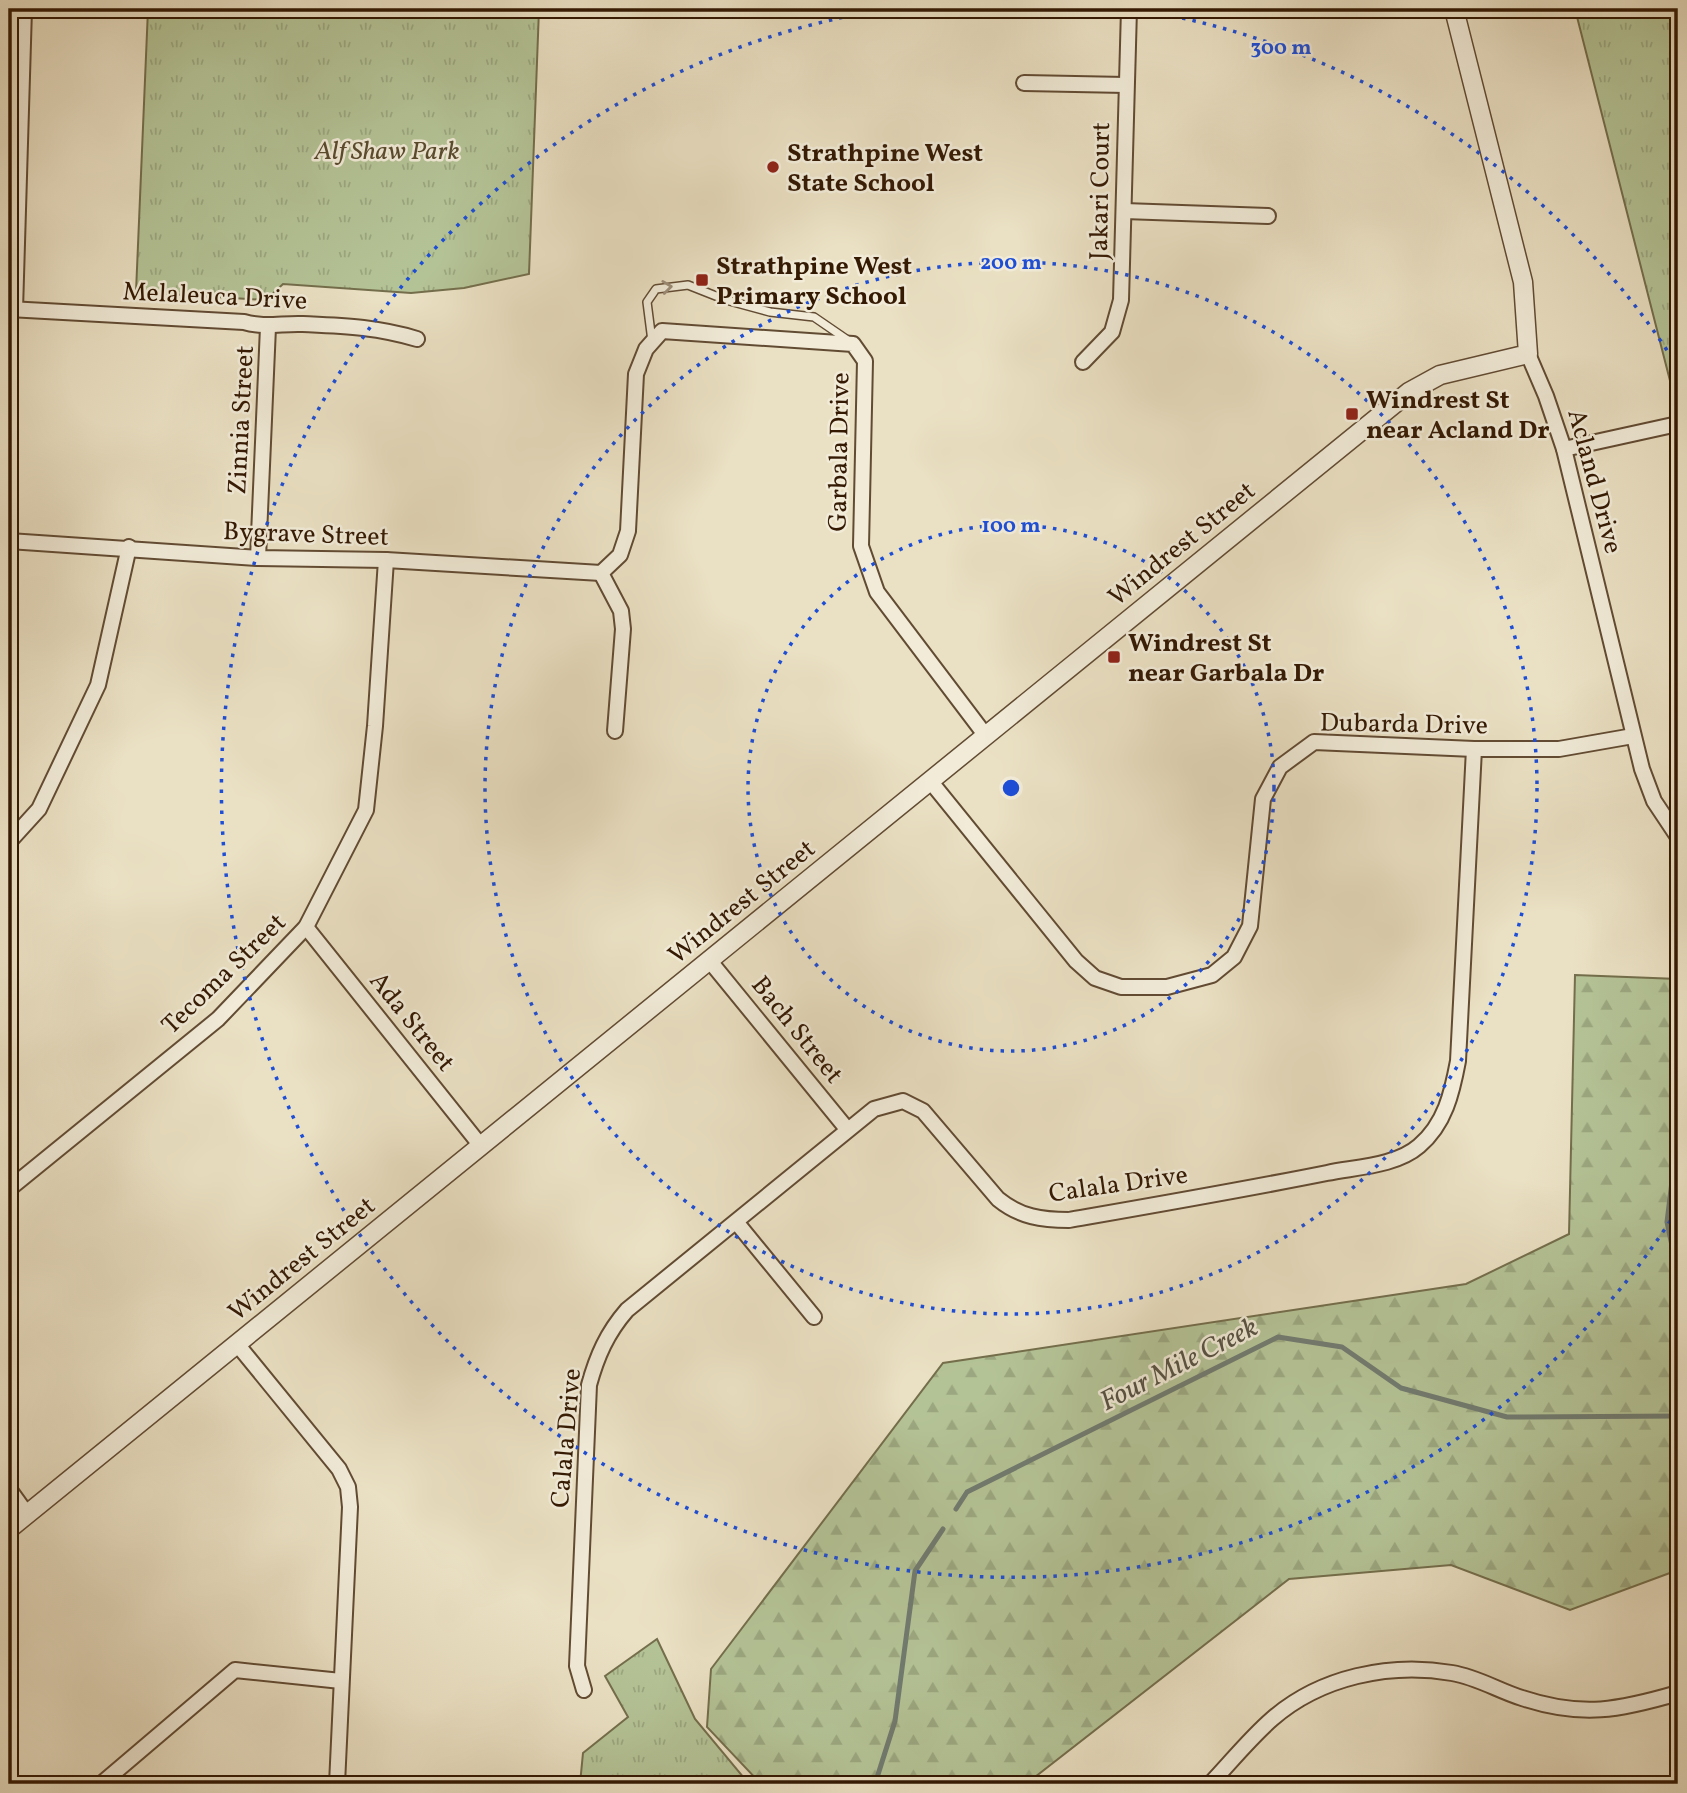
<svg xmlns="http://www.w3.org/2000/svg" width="1687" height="1793" font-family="Vollkorn,serif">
  <defs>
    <pattern id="forest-firs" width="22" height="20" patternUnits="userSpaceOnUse" patternTransform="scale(1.75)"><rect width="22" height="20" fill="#b4c396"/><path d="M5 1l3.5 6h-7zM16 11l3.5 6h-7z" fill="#9ba780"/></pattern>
    <pattern id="park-tufts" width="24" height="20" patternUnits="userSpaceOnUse" patternTransform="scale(1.75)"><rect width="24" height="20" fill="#b4c396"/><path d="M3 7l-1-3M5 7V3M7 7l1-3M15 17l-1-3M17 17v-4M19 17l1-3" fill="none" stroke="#9ba780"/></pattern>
  </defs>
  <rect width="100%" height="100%" fill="#eae0c3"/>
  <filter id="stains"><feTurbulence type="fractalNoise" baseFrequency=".00286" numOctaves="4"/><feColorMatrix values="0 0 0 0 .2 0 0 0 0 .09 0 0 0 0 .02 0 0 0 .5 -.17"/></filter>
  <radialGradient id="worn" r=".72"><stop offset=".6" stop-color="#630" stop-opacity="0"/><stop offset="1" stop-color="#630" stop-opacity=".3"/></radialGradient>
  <polygon fill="url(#forest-firs)" stroke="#746e4c" stroke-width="2" points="1575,975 1678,979 1678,1570 1570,1610 1451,1565 1289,1579 1026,1784 761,1784 707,1727 711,1669 943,1363 1466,1284 1569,1234"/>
  <g fill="url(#park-tufts)" stroke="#746e4c" stroke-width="2">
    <polygon points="148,9 539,9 529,274 464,288 411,293 283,284 266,300 136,292"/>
    <polygon points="1575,9 1678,9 1678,412"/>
    <polygon points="657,1639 695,1719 749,1784 580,1784 583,1753 628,1717 605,1676"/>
  </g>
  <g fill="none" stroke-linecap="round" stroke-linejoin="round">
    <g stroke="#717b70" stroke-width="5">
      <polyline points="1678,1158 1674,1165 1667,1222 1678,1274"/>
      <polyline points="956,1509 967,1492 1278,1337 1342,1347 1401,1388 1507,1417 1678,1416"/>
      <polyline points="875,1784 895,1721 915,1571 943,1529"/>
    </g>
    <defs>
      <polyline id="service" points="652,341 647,302 656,289 688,285 726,300 770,312 814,317 849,341"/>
      <g id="minor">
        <polyline points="1024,83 1126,85"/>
        <polyline points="1124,211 1268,216"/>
        <path d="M 9,309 L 244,322 C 265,328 282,323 303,324 C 345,326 377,327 417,339"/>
        <polyline points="15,310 24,9"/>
        <polyline points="1528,354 1546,396 1564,449 1642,769 1654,801 1678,837"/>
        <polyline points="1083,362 1112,332 1121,300 1129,9"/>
        <polyline points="1564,449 1673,425"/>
        <polyline points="9,541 258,558 386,560 601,573"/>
        <polyline points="258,558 268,327"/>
        <polyline points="601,573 620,555 628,531 636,374 646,349 662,331 853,344 865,361 861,546 877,592 986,736"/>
        <polyline points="601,573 621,611 623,629 615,731"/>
        <polyline points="931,782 1076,961 1095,978 1121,987 1167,987 1212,975 1234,957 1250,926 1263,799 1280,767 1314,742 1474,749 1559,749 1633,736"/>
        <polyline points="9,842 39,809 98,685 129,547"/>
        <polyline points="306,927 481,1146"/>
        <polyline points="709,960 847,1129"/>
        <polyline points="9,1189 218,1019 306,927 366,810 375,726 386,560"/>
        <polyline points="737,1223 814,1317"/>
        <polyline points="237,1344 339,1469 348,1487 350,1507 337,1784"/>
        <polyline points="9,1489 27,1514"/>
        <path d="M 584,1690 L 577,1666 L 589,1385 C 597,1356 607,1333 627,1310 L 874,1109 L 903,1101 L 923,1111 L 998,1199 C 1020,1217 1042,1220 1069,1220 C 1155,1205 1242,1190 1327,1173 C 1356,1167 1396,1166 1419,1146 C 1445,1124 1452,1093 1458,1061 L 1474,749"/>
        <polyline points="101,1784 235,1670 341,1681"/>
        <path d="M 1210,1784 C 1230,1763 1250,1738 1272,1719 C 1320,1677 1390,1662 1452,1673 C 1477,1677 1499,1691 1522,1698 C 1582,1718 1620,1710 1678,1693"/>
      </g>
      <polyline id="tertiary" points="9,1529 1409,392 1440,375 1528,354 1523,282 1454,9"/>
    </defs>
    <use href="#service" stroke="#624b33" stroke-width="10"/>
    <use href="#minor" stroke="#624b33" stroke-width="18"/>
    <use href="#tertiary" stroke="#624b33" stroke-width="21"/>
    <use href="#service" stroke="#f1ebd8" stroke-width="7"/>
    <use href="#minor" stroke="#f1ebd8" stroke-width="14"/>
    <use href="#tertiary" stroke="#f1ebd8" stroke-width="18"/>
  </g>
  <defs><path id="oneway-chevron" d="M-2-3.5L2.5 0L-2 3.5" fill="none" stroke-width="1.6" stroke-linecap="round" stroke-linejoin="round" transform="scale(1.75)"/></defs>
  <use stroke="#9c8c78" href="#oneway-chevron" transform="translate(667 287) rotate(-7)"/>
  <g fill="none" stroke="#1d4ed8" stroke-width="3.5" stroke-dasharray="3.5 7">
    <circle cx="1011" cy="788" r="263"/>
    <circle cx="1011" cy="788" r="526"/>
    <path d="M1676 1212A789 789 0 1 1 881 10M1141 10A789 789 0 0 1 1676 364"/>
  </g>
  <g fill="#8f2418" stroke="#f1ebd8" stroke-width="2.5">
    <circle cx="773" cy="167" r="7"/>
    <rect x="695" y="273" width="14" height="14" rx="3.5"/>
    <rect x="1345" y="407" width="14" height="14" rx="3.5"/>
    <rect x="1107" y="650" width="14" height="14" rx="3.5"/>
  </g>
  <g text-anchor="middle" stroke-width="5" stroke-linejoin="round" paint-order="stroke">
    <g font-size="26" font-style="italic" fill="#5a4c2f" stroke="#f1ebd8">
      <text x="387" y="159">Alf Shaw Park</text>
    </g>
    <g font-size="26" font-weight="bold" fill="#341903" stroke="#f1ebd8" text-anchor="start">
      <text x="787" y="161">Strathpine West<tspan x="787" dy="30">State School</tspan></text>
      <text x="716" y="274">Strathpine West<tspan x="716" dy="30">Primary School</tspan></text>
      <text x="1366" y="408">Windrest St<tspan x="1366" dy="30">near Acland Dr</tspan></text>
      <text x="1128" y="651">Windrest St<tspan x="1128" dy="30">near Garbala Dr</tspan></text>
    </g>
    <g font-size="26" fill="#341903" stroke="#f1ebd8">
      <text transform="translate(1099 191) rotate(-89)" y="9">Jakari Court</text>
      <text transform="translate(215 295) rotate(3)" y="9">Melaleuca Drive</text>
      <text transform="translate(240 420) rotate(-87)" y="9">Zinnia Street</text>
      <text transform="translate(838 452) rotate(-89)" y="9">Garbala Drive</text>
      <text transform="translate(1596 481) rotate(75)" y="9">Acland Drive</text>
      <text transform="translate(306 533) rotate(2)" y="9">Bygrave Street</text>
      <text transform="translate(1181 543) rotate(-39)" y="9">Windrest Street</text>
      <text transform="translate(1404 723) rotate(1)" y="9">Dubarda Drive</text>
      <text transform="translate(741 901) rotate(-39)" y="9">Windrest Street</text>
      <text transform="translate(223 973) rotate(-44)" y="9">Tecoma Street</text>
      <text transform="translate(413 1021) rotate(51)" y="9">Ada Street</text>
      <text transform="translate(798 1029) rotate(51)" y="9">Bach Street</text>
      <text transform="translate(1118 1183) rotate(-8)" y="9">Calala Drive</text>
      <text transform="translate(301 1258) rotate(-39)" y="9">Windrest Street</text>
      <text transform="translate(565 1438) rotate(-85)" y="9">Calala Drive</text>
    </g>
    <g font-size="28" font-style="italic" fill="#575243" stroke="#f1ebd8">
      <text transform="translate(1178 1363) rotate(-27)" y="10">Four Mile Creek</text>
    </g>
  </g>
  <circle cx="1011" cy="788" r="10" fill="#1d4ed8" stroke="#f1ebd8" stroke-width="3.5"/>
  <g font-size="21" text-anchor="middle" font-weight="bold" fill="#1d4ed8" stroke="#f1ebd8" stroke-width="5" stroke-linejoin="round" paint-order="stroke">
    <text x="1281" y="54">300 m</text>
    <text x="1011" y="269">200 m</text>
    <text x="1011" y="532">100 m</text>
  </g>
  <rect width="1687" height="1793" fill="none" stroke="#eae0c3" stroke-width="35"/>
  <rect x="10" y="10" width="1666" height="1772" fill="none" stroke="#341903" stroke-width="3.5"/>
  <rect x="18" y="18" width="1652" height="1758" fill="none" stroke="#341903" stroke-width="2"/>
  <rect width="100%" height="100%" filter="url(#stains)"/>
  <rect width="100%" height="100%" fill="url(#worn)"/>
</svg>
